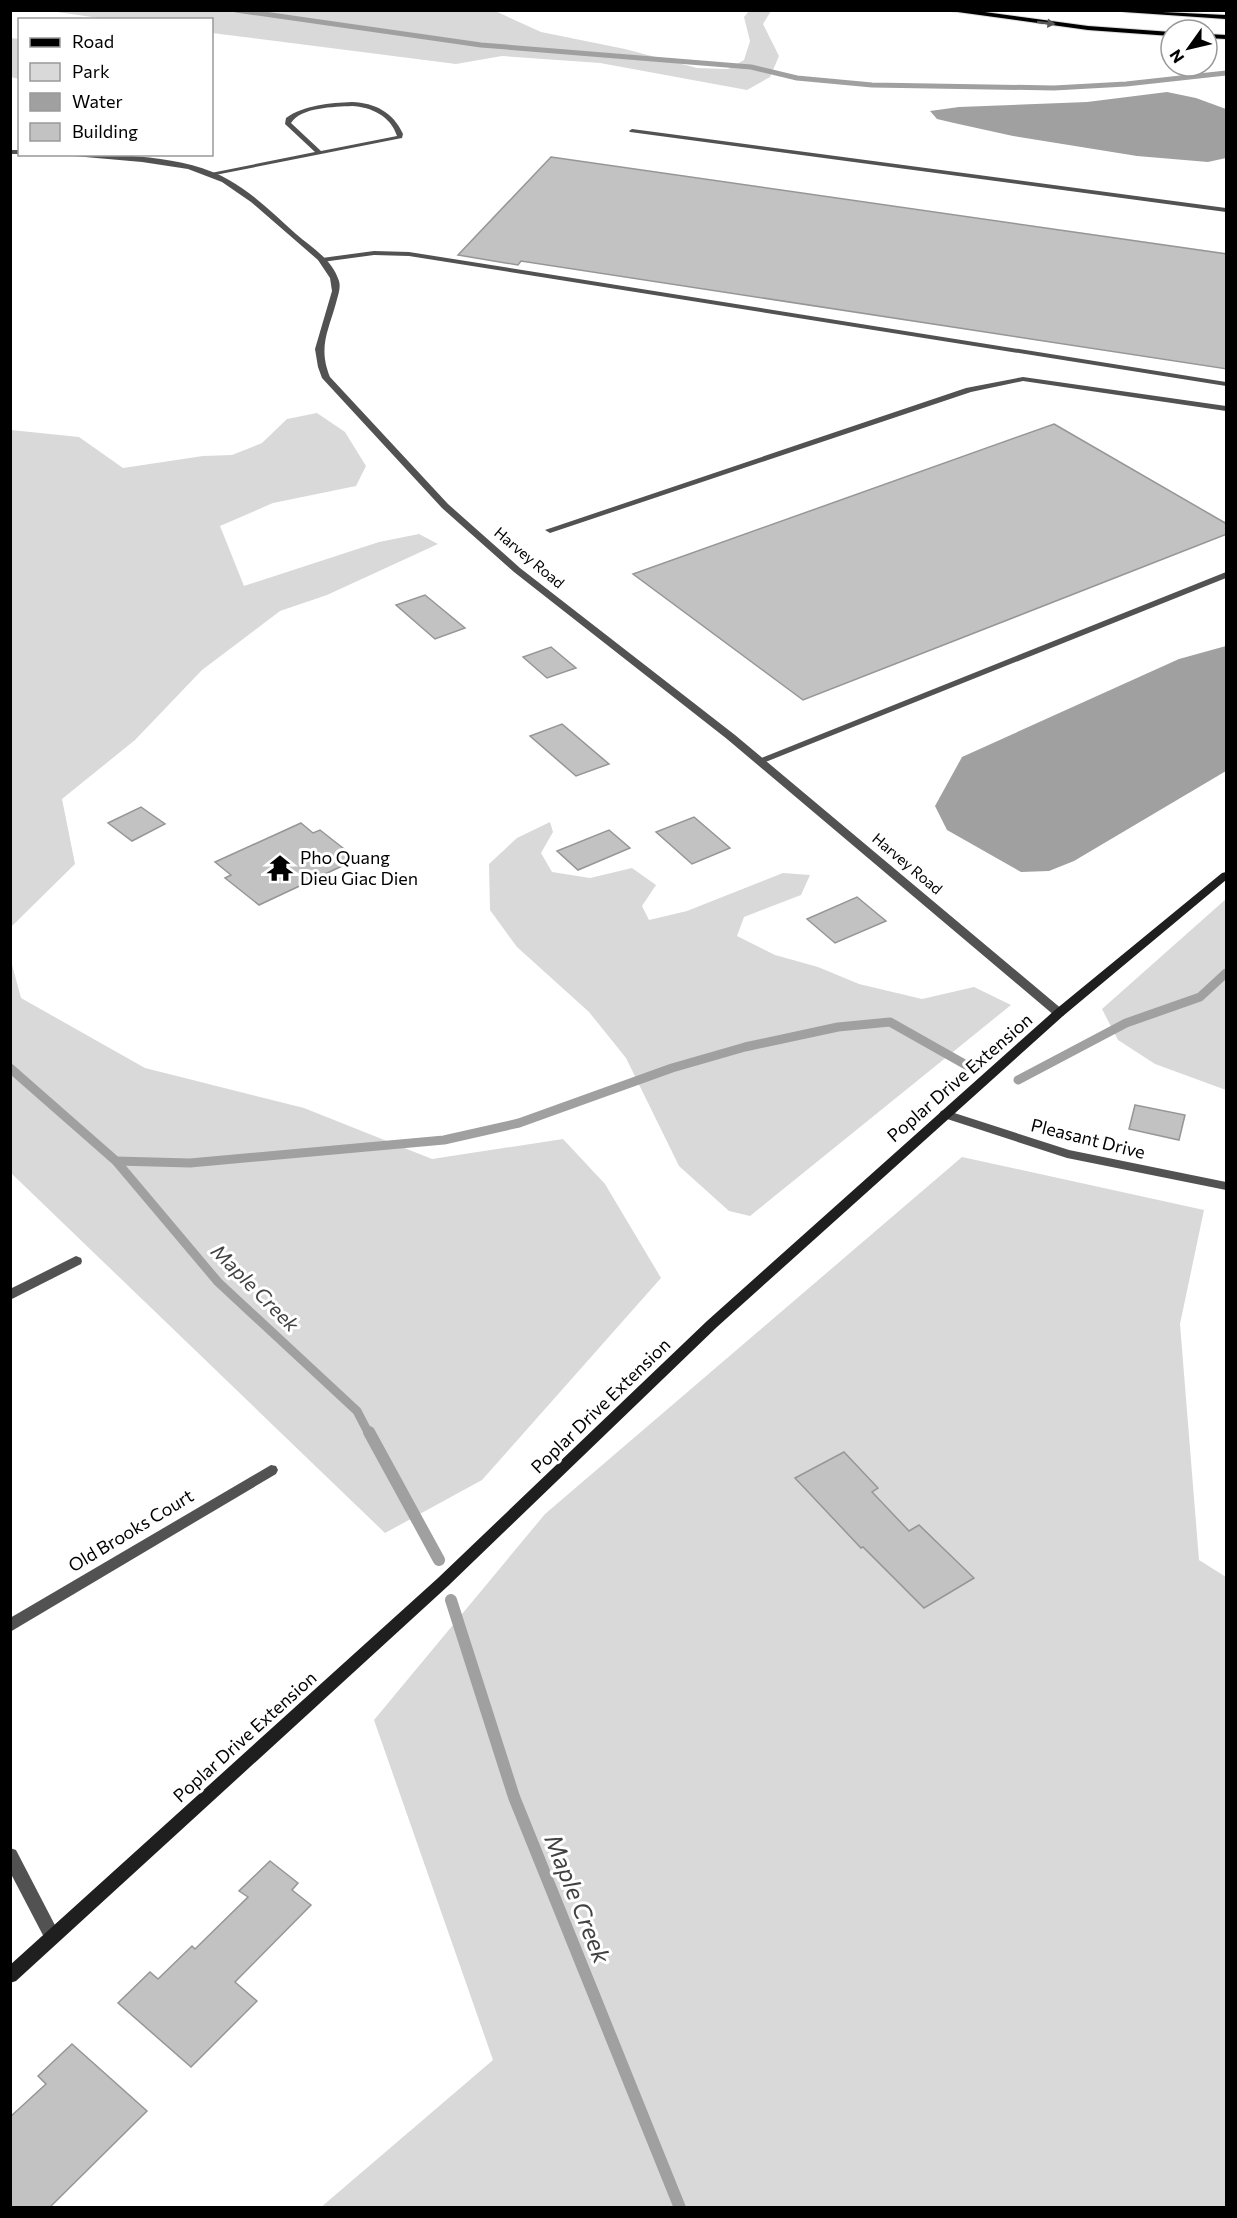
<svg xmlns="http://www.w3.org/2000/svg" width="1237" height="2218" font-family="Commissioner,sans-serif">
  <rect width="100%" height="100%" fill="#fff"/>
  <g fill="#d9d9d9">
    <polygon points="50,11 495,11 541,32 625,49 697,68 728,69 744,60 750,41 744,17 749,11 771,11 763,24 779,56 770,77 747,90 600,63 502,56 456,64 212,33 212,20 113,20"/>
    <polygon points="11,38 19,39 19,79 11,77"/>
    <polygon points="317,413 345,432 366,466 356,486 273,503 220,526 244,586 379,542 419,534 438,544 327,595 280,611 202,670 135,740 62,799 75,864 11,927 11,430 79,437 123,468 203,456 232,455 262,443 287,419"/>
    <polygon points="550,822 553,832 541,853 552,872 590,878 632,868 656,885 642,906 649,920 687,911 783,873 810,875 801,895 744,917 737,936 775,955 818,967 859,984 922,999 974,987 1011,1005 750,1216 729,1211 679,1166 626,1058 589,1012 517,947 490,910 489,864 517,838"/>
    <polygon points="1226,899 1226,1090 1155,1064 1118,1040 1102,1009"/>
    <polygon points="11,961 21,998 145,1068 304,1108 432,1159 563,1139 605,1184 661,1278 482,1480 385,1533 11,1173"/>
    <polygon points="962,1157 1204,1210 1180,1324 1199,1560 1226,1577 1226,2207 320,2208 493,2060 374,1720 545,1514"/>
  </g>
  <g fill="#a0a0a0">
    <polygon points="1167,92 1196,98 1226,109 1226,158 1208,162 1137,156 1013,136 954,123 937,119 930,111 959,107 1087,102"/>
    <polygon points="1226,646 1226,771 1074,861 1049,871 1021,872 947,830 935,806 962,757 1179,659"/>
  </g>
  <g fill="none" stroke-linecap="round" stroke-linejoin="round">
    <polyline stroke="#a0a0a0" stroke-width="5" points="236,10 481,45 751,67 797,78 872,85 1054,88 1126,84 1226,73"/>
    <g stroke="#a0a0a0" stroke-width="9">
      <polyline points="10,1068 116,1161 218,1282 357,1411 369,1434"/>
      <polyline points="1018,1080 1126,1023 1200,997 1226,973"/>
      <polyline points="116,1161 190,1163 444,1140 519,1123 672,1068 745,1047 838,1027 890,1022 975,1070"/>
    </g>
    <g stroke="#a0a0a0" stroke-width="12">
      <polyline points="369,1432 439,1560"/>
      <polyline points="451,1600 514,1797 680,2208"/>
    </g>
  </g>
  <g fill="#c2c2c2" stroke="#969696" stroke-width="1.5">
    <polygon points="551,157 1227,254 1227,369 521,261 518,265 458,255"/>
    <polygon points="1054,424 1227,524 1227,534 803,700 633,574"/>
    <polygon points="425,595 465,628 435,639 396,605"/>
    <polygon points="551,647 576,668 547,678 523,657"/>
    <polygon points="562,724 609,764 576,776 530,736"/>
    <polygon points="141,807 165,824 132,841 108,823"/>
    <polygon points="694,817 730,848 692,864 656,832"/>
    <polygon points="301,823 313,833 320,830 357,859 259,905 225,878 231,875 215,862"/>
    <polygon points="609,830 630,848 578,870 557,851"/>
    <polygon points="857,897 886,921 835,943 807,919"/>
    <polygon points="1135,1105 1185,1115 1179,1140 1129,1129"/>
    <polygon points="844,1452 878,1488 872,1492 909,1531 919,1525 974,1578 924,1608 863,1547 861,1548 795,1478"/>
    <polygon points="270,1861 298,1883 292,1890 311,1905 235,1982 257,2001 191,2067 118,2003 150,1972 158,1979 192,1946 195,1949 248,1897 239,1891"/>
    <polygon points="72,2044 147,2111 49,2208 10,2208 10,2117 46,2084 38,2076"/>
  </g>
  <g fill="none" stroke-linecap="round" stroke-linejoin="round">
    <defs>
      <g id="primary">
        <polygon points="943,10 970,10 1088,26 1171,32 1171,36 1088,30"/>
        <polygon points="1120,10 1226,15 1226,19 1124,12"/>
        <polygon points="1207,34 1226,35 1226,39 1207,38"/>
      </g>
    </defs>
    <use href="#primary" stroke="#dbdbdb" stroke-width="2"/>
    <g fill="#525252" fill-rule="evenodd">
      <path d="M 352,102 C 375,103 393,112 403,134 L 402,138 L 210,176 L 206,174 L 315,152 L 285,124 L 286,118 C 304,105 330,103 352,102 ZM 352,106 C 371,107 391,116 397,136 L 321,151 L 291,123 C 301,107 334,107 352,106 Z"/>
      <polygon points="632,129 1226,208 1226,212 630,132 629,131"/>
      <polygon points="374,251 409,252 1226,382 1226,386 409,256 374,255 322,262 318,260 322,258"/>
      <polygon points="1023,377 1226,406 1226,411 1023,381 971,392 553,532 550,533 545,530 966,388"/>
      <polygon points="1226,572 1226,578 763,763 759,764 754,761"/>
    </g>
    <g fill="#525252" fill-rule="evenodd">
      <rect x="10" y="150" width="10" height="4"/>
      <path d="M 51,154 C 103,154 184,153 229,180 C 254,194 275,215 296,234 C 312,248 332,259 339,281 C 341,288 338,295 336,303 C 328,332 318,347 330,377 L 448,504 L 520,568 L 735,735 L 1063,1010 L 1065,1013 L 1063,1016 L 1055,1016 L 727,739 L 514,572 L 442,508 L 322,378 L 318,367 L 315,349 L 332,291 L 330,278 L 318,260 L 251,202 L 222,182 L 188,169 L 142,162 Z"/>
      <polygon points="945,1110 1069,1150 1226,1182 1226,1190 1067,1158 941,1117 939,1114 941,1111"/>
      <polygon points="76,1256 81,1258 82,1261 81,1264 10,1300 10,1289"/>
      <polygon points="271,1465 276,1466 278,1470 276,1474 10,1632 10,1618"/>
      <polygon points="10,1848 16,1850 58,1931 60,1936 58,1941 52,1943 46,1941 10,1872"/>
    </g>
    <polygon fill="#1f1f1f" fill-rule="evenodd" points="1226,872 1226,880 1063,1016 717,1327 448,1586 16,1981 10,1983 10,1965 438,1578 707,1321 1055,1010 1222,873"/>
    <use href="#primary" fill="#000" fill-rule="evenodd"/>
  </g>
  <defs><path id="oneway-solid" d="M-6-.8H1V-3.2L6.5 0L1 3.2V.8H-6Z" transform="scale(1.5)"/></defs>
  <use fill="#595959" href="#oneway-solid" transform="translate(1046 23) rotate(6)"/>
  <defs>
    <symbol id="temple-bare" viewBox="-9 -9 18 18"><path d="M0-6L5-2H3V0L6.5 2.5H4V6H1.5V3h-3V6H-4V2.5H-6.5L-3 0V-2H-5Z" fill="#000" stroke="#fff" stroke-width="2.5" paint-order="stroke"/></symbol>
  </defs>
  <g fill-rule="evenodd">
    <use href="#temple-bare" x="261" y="849" width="38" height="38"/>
  </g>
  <g text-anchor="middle" stroke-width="6" stroke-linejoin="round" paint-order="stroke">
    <g font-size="15" fill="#000" stroke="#fff">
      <text transform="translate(529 558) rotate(40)" y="5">Harvey Road</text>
      <text transform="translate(907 864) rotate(40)" y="5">Harvey Road</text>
    </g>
    <g font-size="18" fill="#000" stroke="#fff" text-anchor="start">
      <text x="300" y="864">Pho Quang<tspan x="300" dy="21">Dieu Giac Dien</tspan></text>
    </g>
    <g font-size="18" fill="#000" stroke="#fff">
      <text transform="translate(960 1078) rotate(-41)" y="6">Poplar Drive Extension</text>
      <text transform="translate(1088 1139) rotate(14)" y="6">Pleasant Drive</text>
      <text transform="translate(601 1406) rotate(-44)" y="6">Poplar Drive Extension</text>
      <text transform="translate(131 1531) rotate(-31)" y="6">Old Brooks Court</text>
      <text transform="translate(245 1737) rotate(-42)" y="6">Poplar Drive Extension</text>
    </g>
    <g font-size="20" font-style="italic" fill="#414141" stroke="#fff">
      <text transform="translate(255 1288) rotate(45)" y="7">Maple Creek</text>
    </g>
    <g font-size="24" font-style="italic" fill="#414141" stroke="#fff">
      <text transform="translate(577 1899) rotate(68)" y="8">Maple Creek</text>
    </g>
  </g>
  <rect width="1237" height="2218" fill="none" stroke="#000000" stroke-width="24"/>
  <rect x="18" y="18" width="195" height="138" fill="#ffffff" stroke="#999999" stroke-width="1.5"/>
  <rect x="30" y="38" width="30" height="9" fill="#000000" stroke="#999999" stroke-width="1.5"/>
  <text x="72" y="48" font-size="18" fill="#000000">Road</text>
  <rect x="30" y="63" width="30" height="18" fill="#d9d9d9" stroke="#999999" stroke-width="1.5"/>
  <text x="72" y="78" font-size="18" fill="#000000">Park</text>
  <rect x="30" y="93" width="30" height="18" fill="#a0a0a0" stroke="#999999" stroke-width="1.5"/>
  <text x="72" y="108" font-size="18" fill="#000000">Water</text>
  <rect x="30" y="123" width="30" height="18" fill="#c2c2c2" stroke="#999999" stroke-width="1.5"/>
  <text x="72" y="138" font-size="18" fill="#000000">Building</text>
  <g transform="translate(1189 48) rotate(236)"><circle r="28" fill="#ffffff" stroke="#999999" stroke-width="1.5"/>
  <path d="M0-4.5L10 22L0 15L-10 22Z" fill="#000000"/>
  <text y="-9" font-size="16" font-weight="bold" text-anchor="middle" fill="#000000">N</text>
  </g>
</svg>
